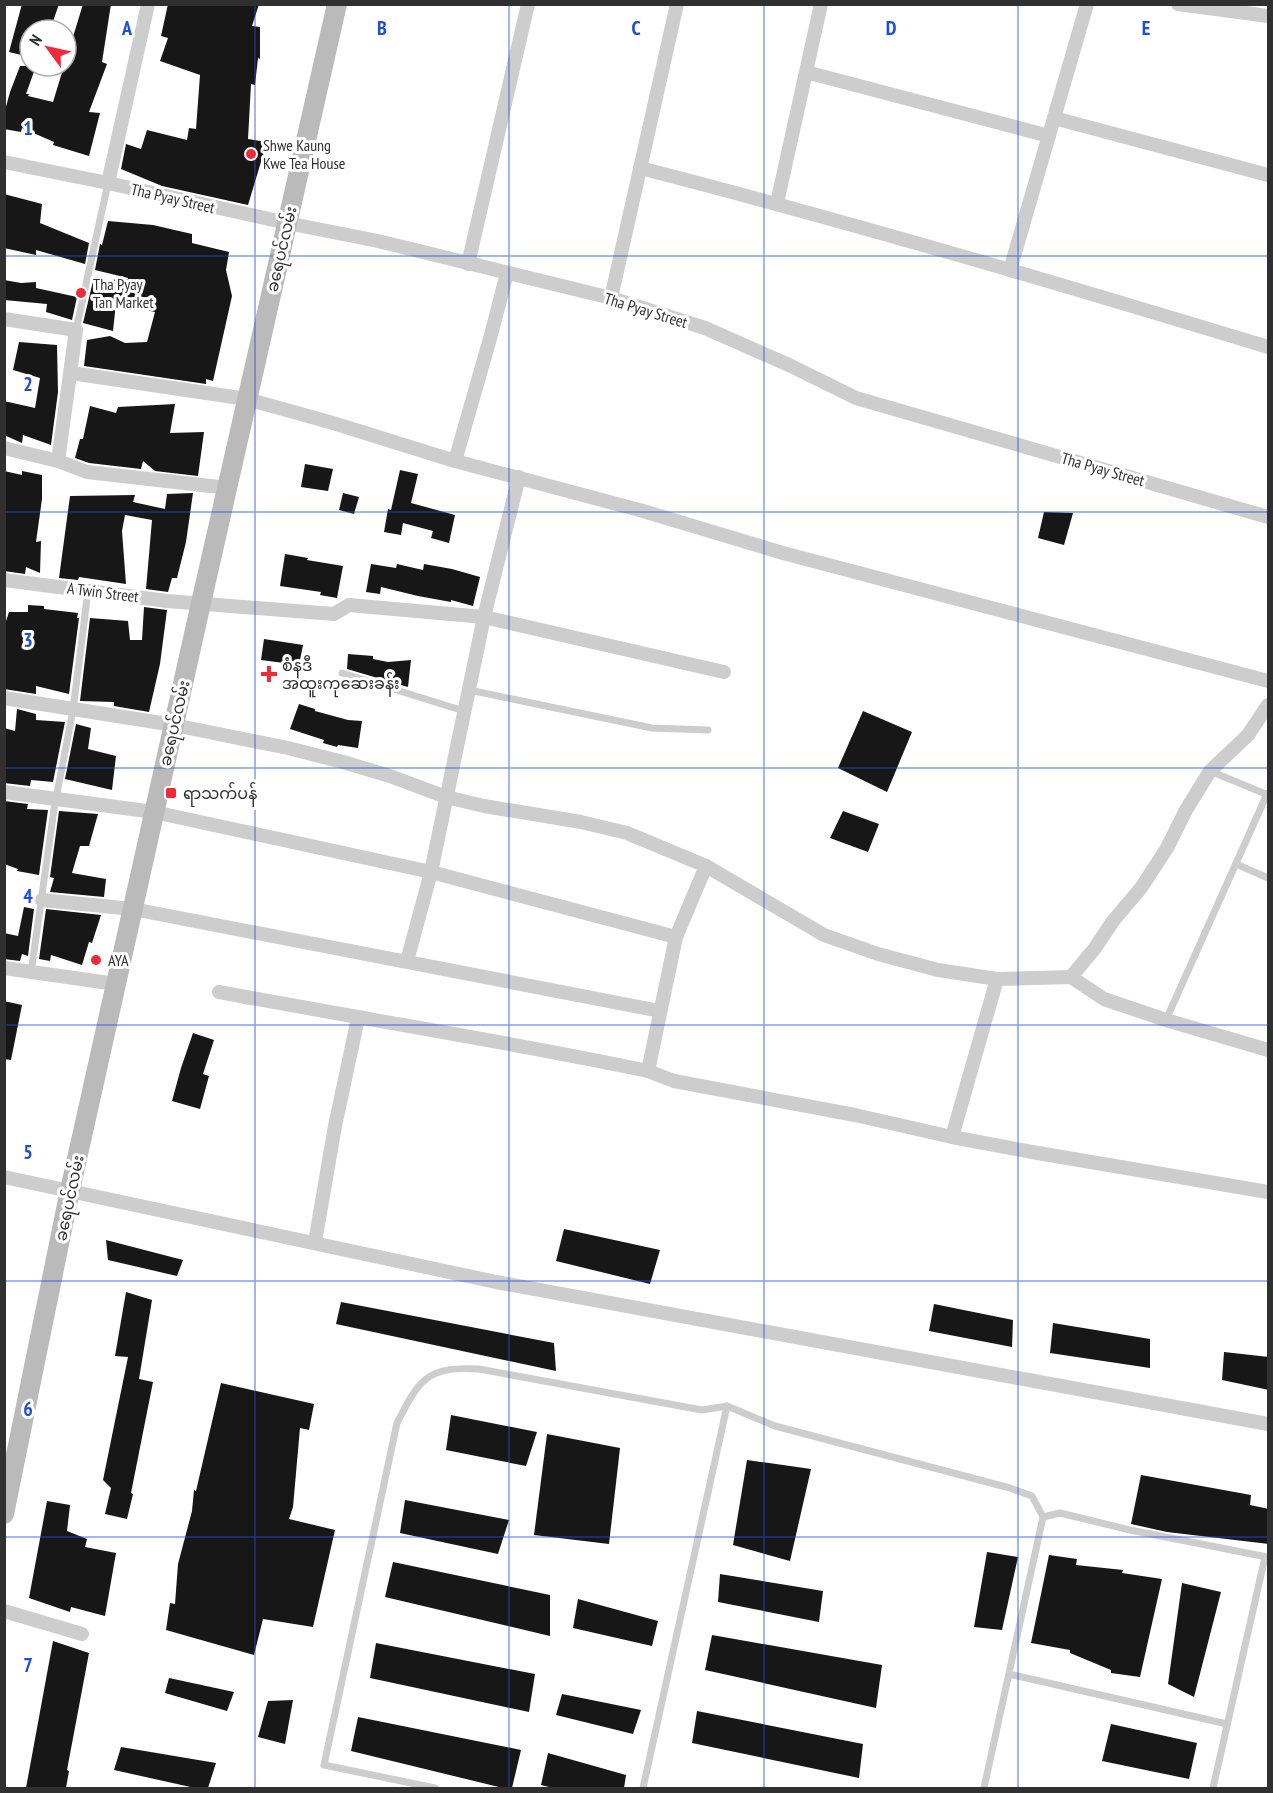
<svg xmlns="http://www.w3.org/2000/svg" width="1273" height="1793" font-family="'PT Sans Narrow','Noto Sans Myanmar',sans-serif">
  <rect width="100%" height="100%" fill="#fff"/>
  <g fill="#171717">
    <polygon points="22,4 59,4 50,30 30,30 30,57 9,52"/>
    <polygon points="83,4 111,4 102,62 107,64 89,112 100,113 89,156 53,145 54,142 22,128 21,132 4,129 4,114 10,92 20,66 36,66 26,94 29,94 28,96 53,102 64,66 66,66 66,60"/>
    <polygon points="168,4 259,4 252,26 260,27 260,59 258,58 255,85 251,84 248,139 267,142 248,205 162,186 121,169 126,144 141,149 147,130 187,140 189,128 196,129 200,75 160,61 168,38 161,36"/>
    <polygon points="4,194 42,204 40,223 89,243 85,264 36,250 36,255 4,248"/>
    <polygon points="108,221 153,225 192,234 192,243 229,252 226,270 232,296 213,381 206,379 206,384 84,366 87,340 110,336 125,343 147,342 155,312 116,303 113,331 83,323 93,281 128,279 128,278 95,270 100,244 102,245"/>
    <polygon points="4,280 21,283 36,282 36,288 77,297 72,320 46,312 47,304 4,300"/>
    <polygon points="19,342 57,345 58,392 51,445 23,435 22,443 4,435 4,401 35,408 40,378 13,370"/>
    <polygon points="175,404 170,433 204,432 198,476 155,471 143,461 141,469 89,463 75,458 80,439 83,439 90,406 116,413 118,407"/>
    <polygon points="305,464 333,469 328,491 301,487"/>
    <polygon points="400,470 418,474 411,503 455,515 449,543 431,538 433,531 403,523 401,535 384,532 388,509 391,510"/>
    <polygon points="4,471 22,475 22,471 42,475 42,499 36,542 41,541 40,573 26,567 25,574 4,571"/>
    <polygon points="193,493 186,542 177,578 172,578 168,592 146,589 152,520 125,515 122,531 126,584 79,577 78,580 59,578 70,496 135,495 133,502 165,509 167,494"/>
    <polygon points="343,493 359,497 354,514 339,510"/>
    <polygon points="1044,512 1073,513 1064,545 1038,538"/>
    <polygon points="285,554 308,558 307,560 343,566 337,598 320,595 321,592 280,586"/>
    <polygon points="371,564 396,568 397,564 423,570 424,564 452,569 480,577 473,606 451,600 451,602 418,596 381,587 380,594 366,592"/>
    <polygon points="28,605 44,606 44,609 78,613 77,618 79,618 69,694 36,686 36,694 4,689 4,627 9,612 28,612"/>
    <polygon points="144,607 167,610 160,664 149,712 114,706 114,702 80,701 90,618 128,621 130,640 142,640"/>
    <polygon points="264,639 303,645 299,665 261,660"/>
    <polygon points="348,654 373,656 373,659 388,662 411,660 408,687 347,669"/>
    <polygon points="299,704 315,709 315,711 348,720 362,721 358,748 338,745 337,747 323,743 324,740 290,729"/>
    <polygon points="17,709 36,714 36,720 65,722 53,782 31,780 30,786 4,783 4,728 15,731"/>
    <polygon points="863,711 912,732 887,792 838,768"/>
    <polygon points="76,724 91,728 88,749 116,756 112,790 65,779"/>
    <polygon points="4,801 28,804 27,809 48,810 39,875 17,871 18,869 4,864"/>
    <polygon points="59,811 98,814 89,846 80,846 72,873 106,879 104,897 50,892 54,878 50,877"/>
    <polygon points="843,811 879,824 868,852 830,838"/>
    <polygon points="24,907 34,909 28,956 22,954 20,961 4,959 4,933 18,936"/>
    <polygon points="46,909 101,915 92,943 89,942 82,965 51,955 50,961 39,959"/>
    <polygon points="4,1001 22,1005 11,1060 4,1059"/>
    <polygon points="193,1033 214,1040 203,1074 209,1076 200,1109 172,1101 181,1068"/>
    <polygon points="564,1229 660,1250 650,1284 556,1261"/>
    <polygon points="106,1240 183,1260 177,1276 108,1260"/>
    <polygon points="126,1292 152,1300 139,1379 153,1382 131,1493 133,1494 127,1519 105,1514 111,1488 103,1480 128,1357 115,1356"/>
    <polygon points="341,1302 554,1343 556,1371 336,1324"/>
    <polygon points="934,1304 1013,1320 1012,1347 929,1331"/>
    <polygon points="1053,1323 1150,1339 1150,1368 1050,1353"/>
    <polygon points="1224,1352 1269,1357 1269,1390 1222,1380"/>
    <polygon points="221,1383 314,1404 309,1430 300,1428 293,1507 289,1519 335,1530 313,1627 263,1619 254,1655 166,1630 170,1603 175,1604 178,1564 192,1511 194,1490 196,1491"/>
    <polygon points="451,1415 537,1432 526,1466 446,1450"/>
    <polygon points="547,1434 620,1448 609,1544 534,1535"/>
    <polygon points="747,1460 811,1469 790,1561 733,1545"/>
    <polygon points="1141,1475 1251,1495 1250,1505 1269,1509 1269,1544 1167,1532 1131,1524"/>
    <polygon points="405,1500 509,1520 498,1554 400,1533"/>
    <polygon points="47,1501 70,1505 67,1531 87,1539 85,1547 116,1553 105,1616 71,1607 70,1612 29,1598"/>
    <polygon points="987,1552 1018,1557 1002,1630 974,1627"/>
    <polygon points="1049,1555 1077,1559 1076,1565 1123,1570 1122,1573 1162,1579 1140,1677 1111,1673 1111,1670 1070,1653 1070,1650 1031,1643"/>
    <polygon points="393,1562 550,1595 550,1636 385,1597"/>
    <polygon points="720,1574 823,1591 819,1622 718,1602"/>
    <polygon points="1182,1583 1221,1592 1194,1697 1168,1684"/>
    <polygon points="578,1599 658,1621 652,1646 573,1628"/>
    <polygon points="712,1635 882,1665 876,1708 705,1670"/>
    <polygon points="53,1641 89,1653 67,1770 69,1771 66,1788 26,1788"/>
    <polygon points="376,1643 535,1674 529,1712 370,1678"/>
    <polygon points="169,1678 234,1692 227,1711 165,1693"/>
    <polygon points="562,1694 641,1710 633,1734 556,1715"/>
    <polygon points="293,1700 285,1744 258,1737 268,1701"/>
    <polygon points="697,1711 863,1744 859,1778 692,1743"/>
    <polygon points="358,1717 521,1750 512,1788 503,1788 351,1751"/>
    <polygon points="1111,1724 1197,1743 1189,1779 1102,1761"/>
    <polygon points="121,1747 216,1763 208,1788 195,1788 114,1770"/>
    <polygon points="548,1753 626,1775 624,1788 553,1788 541,1785"/>
  </g>
  <g fill="none" stroke-linecap="round" stroke-linejoin="round">
    <g stroke="#cdcdcd" stroke-width="7">
      <polyline points="76,330 108,183"/>
      <polyline points="342,673 464,711"/>
      <polyline points="469,690 652,728 708,730"/>
      <polyline points="1210,771 1268,795"/>
      <polyline points="1236,864 1268,878"/>
      <polyline points="31,973 54,809 73,710 88,591"/>
      <polyline points="1166,1020 1267,794"/>
      <polyline points="1043,1517 1060,1513 1130,1530 1267,1557"/>
      <polyline points="1009,1674 1227,1724"/>
      <path d="M 435,1788 L 324,1765 L 397,1423 C 419,1380 426,1366 479,1369 L 702,1410 L 727,1406 L 775,1426 L 1010,1488 L 1032,1496 L 1043,1517 L 984,1788"/>
      <polyline points="643,1788 727,1406"/>
      <polyline points="1213,1788 1265,1557"/>
    </g>
    <g stroke="#cdcdcd" stroke-width="14">
      <polyline points="1178,4 1268,16"/>
      <polyline points="806,72 1049,136"/>
      <polyline points="1054,118 1268,175"/>
      <polyline points="4,162 108,183 287,223 378,241 611,298 705,328 789,365 856,398 1268,517"/>
      <path d="M 640,168 C 851,222 1060,284 1268,347"/>
      <polyline points="108,183 148,4"/>
      <polyline points="777,203 821,4"/>
      <polyline points="468,264 528,4"/>
      <polyline points="1010,270 1087,4"/>
      <polyline points="611,298 677,4"/>
      <polyline points="4,319 76,330 58,461"/>
      <polyline points="71,373 247,399 333,423 455,461 643,511 783,553 1268,681"/>
      <polyline points="4,448 58,461 87,472 228,488"/>
      <polyline points="455,461 491,335 507,273"/>
      <polyline points="4,580 167,601 334,614 349,605 484,617 724,672"/>
      <polyline points="4,698 174,725 288,748 343,762 390,776 446,797 484,806 581,822 627,833 706,866 824,935 878,954 938,970 997,979 1071,977 1104,999 1166,1020 1268,1050"/>
      <polyline points="4,792 154,812 431,872 676,937"/>
      <polyline points="706,866 676,937 648,1071 674,1081 855,1115 952,1137 997,979"/>
      <polyline points="42,900 133,909 660,1011"/>
      <polyline points="407,961 431,872 484,617 519,477"/>
      <polyline points="4,968 116,984"/>
      <polyline points="1071,977 1095,948 1113,921 1141,888 1167,848 1186,810 1210,771 1248,735 1268,705"/>
      <path d="M 219,992 C 362,1019 506,1041 648,1071"/>
      <polyline points="952,1137 1032,1152 1268,1192"/>
      <polyline points="4,1177 496,1282 1268,1424"/>
      <polyline points="315,1242 335,1126 358,1018"/>
      <polyline points="4,1611 82,1634"/>
    </g>
    <polyline stroke="#bababa" stroke-width="20" points="4,1514 70,1190 201,603 337,4"/>
  </g>
  <path fill="none" stroke="#1d4ed8" stroke-width="1.5" stroke-opacity="0.55" d="M 255,4 L 255,1788M 509,4 L 509,1788M 764,4 L 764,1788M 1018,4 L 1018,1788M 4,256 L 1268,256M 4,512 L 1268,512M 4,768 L 1268,768M 4,1025 L 1268,1025M 4,1281 L 1268,1281M 4,1537 L 1268,1537"/>
  <g fill="#ed2b3b" stroke="#fff" stroke-width="2">
    <circle cx="251" cy="154" r="6"/>
    <circle cx="81" cy="293" r="6"/>
    <path d="M266 665h6v6h6v6h-6v6h-6v-6h-6v-6h6z"/>
    <rect x="165" y="787" width="12" height="12" rx="3"/>
    <circle cx="96" cy="960" r="6"/>
  </g>
  <g text-anchor="middle" stroke-width="6" stroke-linejoin="round" paint-order="stroke">
    <g font-size="16" fill="#303030" stroke="#fff" text-anchor="start">
      <text x="263" y="151">Shwe Kaung<tspan x="263" dy="18">Kwe Tea House</tspan></text>
      <text x="93" y="290">Tha Pyay<tspan x="93" dy="18">Tan Market</tspan></text>
      <text x="282" y="671">စံနဒီ<tspan x="282" dy="18">အထူးကုဆေးခန်း</tspan></text>
      <text x="183" y="799">ရာသက်ပန်</text>
      <text x="108" y="966">AYA</text>
    </g>
    <g font-size="16" fill="#303030" stroke="#fff">
      <text transform="translate(173 198) rotate(13)" y="6">Tha Pyay Street</text>
      <text transform="translate(281 249) rotate(-77)" y="6">ခရေပင်လမ်း</text>
      <text transform="translate(646 310) rotate(17)" y="6">Tha Pyay Street</text>
      <text transform="translate(1103 469) rotate(16)" y="6">Tha Pyay Street</text>
      <text transform="translate(103 592) rotate(7)" y="6">A Twin Street</text>
      <text transform="translate(174 723) rotate(-77)" y="6">ခရေပင်လမ်း</text>
      <text transform="translate(69 1198) rotate(-78)" y="6">ခရေပင်လမ်း</text>
    </g>
  </g>
  <g font-size="20" text-anchor="middle" font-weight="bold" fill="#1d4ed8" stroke="#fff" stroke-width="6" stroke-linejoin="round" paint-order="stroke">
    <text x="127" y="35">A</text>
    <text x="382" y="35">B</text>
    <text x="636" y="35">C</text>
    <text x="891" y="35">D</text>
    <text x="1146" y="35">E</text>
    <text x="28" y="135">1</text>
    <text x="28" y="391">2</text>
    <text x="28" y="647">3</text>
    <text x="28" y="903">4</text>
    <text x="28" y="1159">5</text>
    <text x="28" y="1416">6</text>
    <text x="28" y="1672">7</text>
  </g>
  <rect width="1273" height="1793" fill="none" stroke="#303030" stroke-width="12"/>
  <g transform="translate(48 48) rotate(303)"><circle r="28" fill="#ffffff" stroke="#acacac" stroke-width="1.5"/>
  <path d="M0-4.5L10 22L0 15L-10 22Z" fill="#ed2b3b"/>
  <text y="-9" font-size="16" font-weight="bold" text-anchor="middle" fill="#303030">N</text>
  </g>
</svg>
